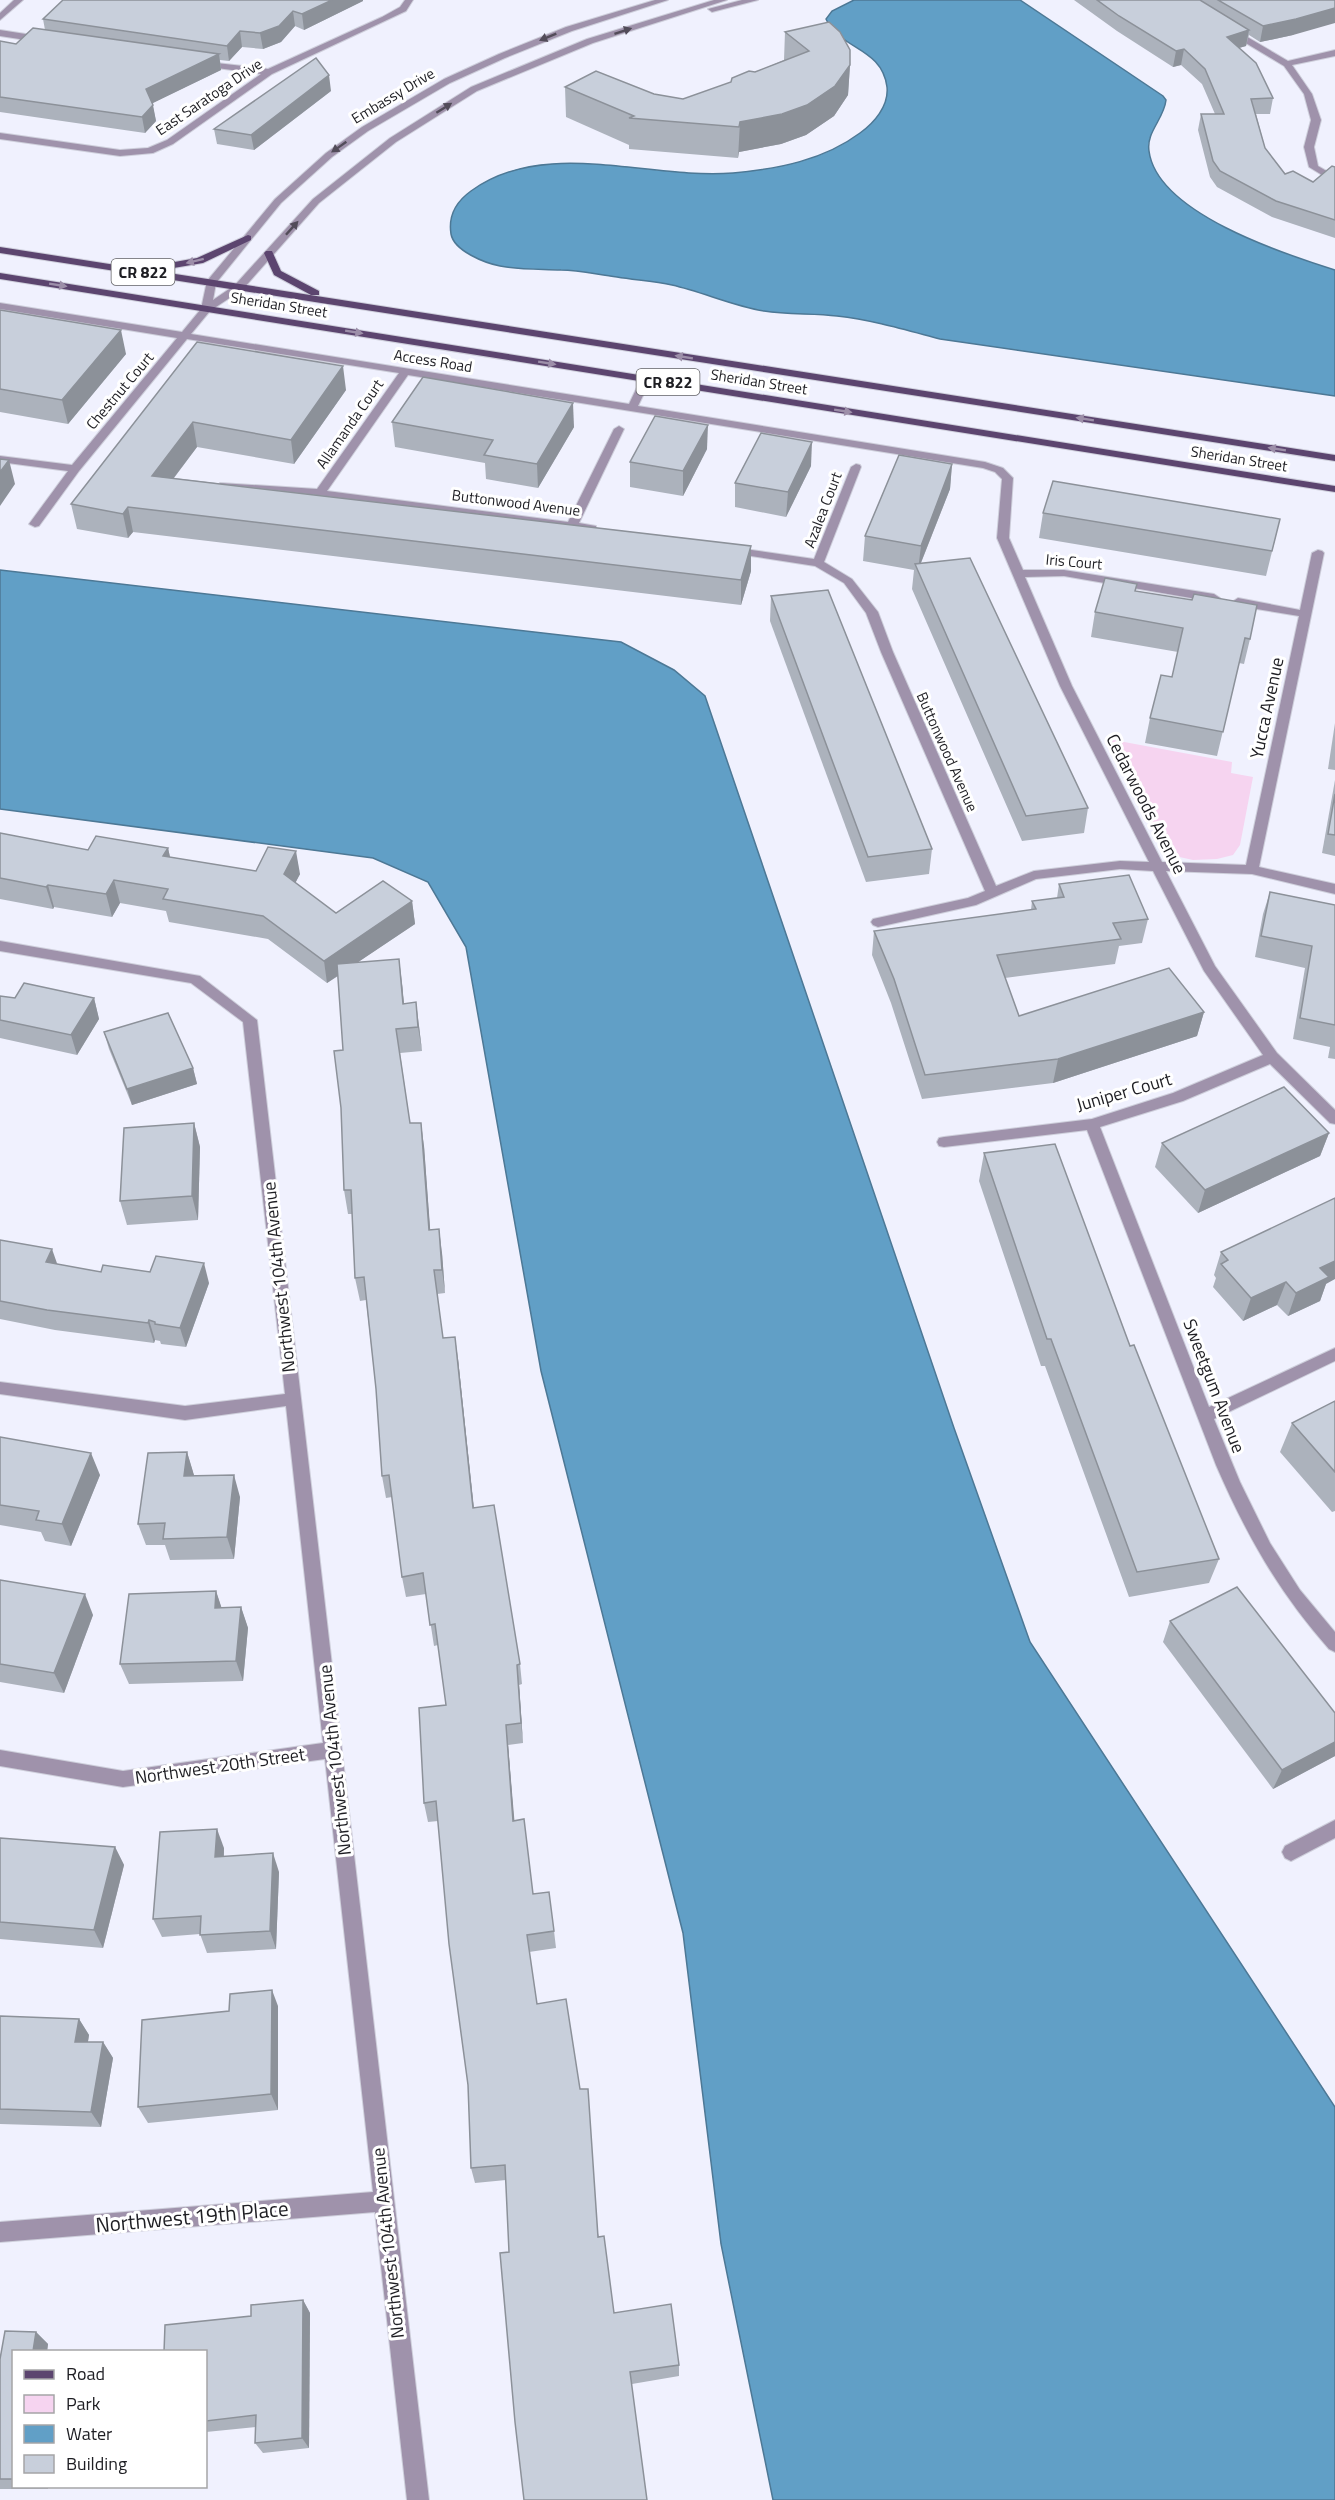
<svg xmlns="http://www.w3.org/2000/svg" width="1335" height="2500" font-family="'Titillium Web',sans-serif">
  <rect width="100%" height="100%" fill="#f0f1fe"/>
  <polygon fill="#f6d4f0" points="1108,739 1232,762 1231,773 1253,777 1240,845 1233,855 1217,859 1193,860 1175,856 1163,847 1141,800"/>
  <g fill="#619fc6" stroke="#4d7895" stroke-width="1.5">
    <path d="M 854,0 L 1020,0 L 1163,96 L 1166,100 C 1164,119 1146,132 1149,151 C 1157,213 1284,254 1335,270 L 1335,396 L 940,339 C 906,330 873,320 837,316 C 813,313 788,315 764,311 C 733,306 703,292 672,285 C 654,281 635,280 617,277 C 599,275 580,270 561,270 C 541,269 520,270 500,266 C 485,263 454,251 451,234 C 448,215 457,201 471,191 C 545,137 648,180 733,173 C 778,169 824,160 860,133 C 874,123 889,106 887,87 C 882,47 840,50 826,19 L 832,11 Z"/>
    <polygon points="0,570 621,642 674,670 705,696 954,1428 1030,1642 1335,2107 1335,2500 773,2500 721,2244 683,1933 541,1371 466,947 428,882 373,858 0,809"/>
  </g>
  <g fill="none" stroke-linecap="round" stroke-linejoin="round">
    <defs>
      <g id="minor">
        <polygon points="14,0 23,0 0,20 0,13"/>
        <polygon points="405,0 413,0 406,11 272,74 173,144 153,153 120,156 0,139 0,133 120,150 148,148 167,140 261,74 202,66 198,63 199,61 268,69 382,17 400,7"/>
        <path d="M 655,0 L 668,0 L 572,31 L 505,58 L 450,83 L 368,131 L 332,157 L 281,203 L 216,283 L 213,300 L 235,285 L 313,199 L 390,138 L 471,87 L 587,39 L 714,0 L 727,0 L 593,43 L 477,91 L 396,142 L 319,203 L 243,289 L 210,311 L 191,334 L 629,404 L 641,379 L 646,376 L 651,379 L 638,406 L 985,462 L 1003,468 L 1013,478 L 1009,538 L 1023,570 L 1064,570 L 1214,594 L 1220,598 L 1214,602 L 1064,576 L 1025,577 L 1072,686 L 1162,862 L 1246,865 L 1299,616 L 1238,606 L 1232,602 L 1238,598 L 1300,610 L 1312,553 L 1318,550 L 1322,551 L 1324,553 L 1259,867 L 1335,884 L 1335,894 L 1252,874 L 1166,871 L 1215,966 L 1277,1053 L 1335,1110 L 1335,1124 L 1330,1123 L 1270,1064 L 1183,1101 L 1100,1127 L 1209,1407 L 1335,1348 L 1335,1361 L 1214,1419 L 1240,1482 L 1270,1543 L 1300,1590 L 1335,1632 L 1335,1652 L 1329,1649 C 1278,1591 1247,1536 1216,1465 L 1087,1130 L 944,1147 L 939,1146 L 937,1142 L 939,1138 L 944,1137 L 1092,1119 L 1173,1093 L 1263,1055 L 1204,971 L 1153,871 L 1120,869 L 1036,879 L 976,905 L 878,927 L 873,925 L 871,922 L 873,919 L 968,898 L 985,891 L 881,652 L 866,613 L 844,583 L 815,566 L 731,553 L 725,550 L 731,547 L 814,559 L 851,467 L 856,464 L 860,465 L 861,467 L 824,562 L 852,579 L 878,612 L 893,652 L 996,886 L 1034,871 L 1120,861 L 1149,862 L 1060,686 L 997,538 L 1002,479 L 995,472 L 983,468 L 408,375 L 327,491 L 568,522 L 614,429 L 619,426 L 624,429 L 579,523 L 596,526 L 596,530 L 320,496 L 224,488 L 220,487 L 220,483 L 317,489 L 399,373 L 187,339 L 79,471 L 39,526 L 35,527 L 29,524 L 68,471 L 0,462 L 0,456 L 72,465 L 177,338 L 0,309 L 0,303 L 182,332 L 201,309 L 207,281 L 275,199 L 326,153 L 362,127 L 444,79 L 499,54 L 566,27 Z"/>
        <polygon points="742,0 758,0 712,12 708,9"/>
        <polygon points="1232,28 1288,61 1335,50 1335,56 1292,65 1312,94 1321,120 1314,147 1318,166 1335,176 1335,183 1309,167 1304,147 1311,120 1304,94 1284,66 1229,33 1228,31"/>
        <polygon points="0,30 45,37 49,40 45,43 0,36"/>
        <polygon points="0,941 200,976 257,1020 429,2500 407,2500 375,2212 0,2242 0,2222 373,2192 325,1759 123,1787 0,1766 0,1750 123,1771 323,1743 286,1406 185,1420 0,1394 0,1382 185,1406 285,1394 243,1022 191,983 0,951"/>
        <polygon points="1335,1820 1335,1838 1291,1861 1285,1858 1282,1852 1285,1846"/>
      </g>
      <g id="major">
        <polygon points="248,235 251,236 251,240 203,263 156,271 1335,455 1335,461 0,253 0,247 148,270 152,266 197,258"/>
        <polygon points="266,251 272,251 281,271 319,291 319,295 311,295 274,275 264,253"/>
        <polygon points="0,273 1335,486 1335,492 0,279"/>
      </g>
    </defs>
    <use href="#minor" stroke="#cecfdb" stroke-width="2"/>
    <use href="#major" stroke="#cecfdb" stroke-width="2"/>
    <use href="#minor" fill="#9f92ab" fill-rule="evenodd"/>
    <use href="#major" fill="#5c456f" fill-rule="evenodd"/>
  </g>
  <g fill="#acb2bc">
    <polygon points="1074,0 1335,0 1293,35 1260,42 1249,35 1246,46 1239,48 1273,98 1270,114 1256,114 1265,148 1285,174 1313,182 1335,167 1335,238 1272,217 1217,187 1210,177 1198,130 1201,114 1215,114 1202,84 1181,65 1173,67 1117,31"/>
    <polygon points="363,1 304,30 295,26 281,42 263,49 242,47 229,61 220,60 221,70 152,103 156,121 145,133 0,112 0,41 16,44 45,30 43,19"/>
    <polygon points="785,32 850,65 848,95 834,116 806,135 781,144 739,152 738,158 629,149 629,145 566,117 565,87 654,94 683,99 731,82 784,60"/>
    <polygon points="331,91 254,150 217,144 214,129"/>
    <polygon points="0,310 126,354 68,424 0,412"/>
    <polygon points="197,342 346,390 294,464 197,447 174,478 751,546 751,571 741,605 133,532 128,538 77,529 71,504"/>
    <polygon points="392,422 574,427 538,488 486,479 485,463 395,447"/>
    <polygon points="707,449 683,496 630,487 630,462"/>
    <polygon points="952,464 950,489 921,563 1088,808 1084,833 1022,841 912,589 914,570 863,561 865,536"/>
    <polygon points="811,466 786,517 735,507 735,483"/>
    <polygon points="1043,513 1280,519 1266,576 1039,538"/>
    <polygon points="1136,591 1250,639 1244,664 1239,663 1217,756 1145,743 1150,718 1172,677 1178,652 1091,637 1095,612"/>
    <polygon points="771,596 932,849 929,874 866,882 770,621"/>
    <polygon points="1335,723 1335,770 1328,769"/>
    <polygon points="1335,780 1335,856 1322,853"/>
    <polygon points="0,833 88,850 168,848 170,857 256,871 300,874 295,883 336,913 412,901 415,924 358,962 402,983 404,1003 419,1026 422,1051 400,1053 410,1123 424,1146 430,1230 442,1253 445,1293 437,1294 443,1338 458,1359 474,1508 520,1664 522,1684 519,1685 523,1743 508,1745 514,1821 533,1894 554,1931 556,1948 529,1952 537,2004 599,2237 614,2313 679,2365 679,2376 632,2384 509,2252 506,2180 475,2183 471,2168 468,2085 438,1821 428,1822 424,1803 446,1705 438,1645 434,1646 426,1594 406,1597 402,1577 392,1497 386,1498 382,1476 376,1389 366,1300 360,1301 355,1278 352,1214 348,1214 344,1190 343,1050 338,976 327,983 268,939 169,922 166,911 120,903 112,917 54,907 53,909 0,899"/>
    <polygon points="1059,884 1148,919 1142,943 1119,946 1115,964 1005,978 1019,1016 1204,1012 1197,1036 1053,1083 922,1099 891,1003 872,955 874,931 1031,910 1032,901 1057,898"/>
    <polygon points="1270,892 1335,905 1335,1059 1328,1058 1330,1047 1293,1039 1305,968 1255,957 1263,914"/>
    <polygon points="0,996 15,998 94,998 99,1019 77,1055 0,1038"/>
    <polygon points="104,1032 193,1068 197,1084 132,1105 109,1049"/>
    <polygon points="194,1123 200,1147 198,1220 127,1225 120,1201"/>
    <polygon points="1329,1133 1320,1156 1198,1213 1155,1167 1162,1143"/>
    <polygon points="984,1153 1130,1346 1219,1559 1209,1583 1129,1597 1045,1366 1041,1366 979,1181"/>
    <polygon points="0,1240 57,1264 101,1272 209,1283 186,1347 161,1344 160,1341 155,1340 154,1343 55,1330 0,1319"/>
    <polygon points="1221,1252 1326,1284 1320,1301 1288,1316 1277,1305 1243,1321 1213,1287 1216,1278 1214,1275"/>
    <polygon points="1335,1401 1335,1511 1332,1512 1280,1452 1292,1423"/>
    <polygon points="0,1437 100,1475 71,1546 45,1541 41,1532 0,1525"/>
    <polygon points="187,1452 194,1476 240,1497 234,1559 170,1560 165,1545 146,1545 138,1524"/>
    <polygon points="0,1580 93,1615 64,1693 0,1682"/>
    <polygon points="216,1591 221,1607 241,1607 248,1628 243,1681 129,1684 120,1664"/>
    <polygon points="1170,1621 1335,1713 1335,1756 1273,1789 1163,1642"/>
    <polygon points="0,1838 115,1847 124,1865 103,1948 0,1939"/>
    <polygon points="224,1848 224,1856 279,1872 276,1949 207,1953 200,1934 162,1937 153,1919"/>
    <polygon points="278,2006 278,2110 148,2123 138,2107"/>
    <polygon points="0,2016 79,2019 89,2035 88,2042 103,2042 113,2058 101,2127 0,2124"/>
    <polygon points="303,2300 310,2313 309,2448 263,2453 255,2443 256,2427 206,2432 206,2352 251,2316"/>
    <polygon points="5,2331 36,2332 48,2344 47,2351 76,2352 14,2352 14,2487 48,2487 48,2489 0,2489 0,2359"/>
  </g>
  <g fill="#8c9199">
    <polygon points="332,0 363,0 363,1 304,30 302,14"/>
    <polygon points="1335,8 1335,23 1293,35 1260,42 1263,26"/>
    <polygon points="293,11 295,26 281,42 263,49 260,33"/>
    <polygon points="1249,30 1246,46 1224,52 1227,37"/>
    <polygon points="240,31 242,47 229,61 227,46"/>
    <polygon points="1184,49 1181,65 1173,67 1176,51"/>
    <polygon points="219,54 221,70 149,105 146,89"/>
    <polygon points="850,65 848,95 834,116 806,135 781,144 739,152 738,158 740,122"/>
    <polygon points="329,75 331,91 254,150 251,135"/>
    <polygon points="153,105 156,121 145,133 142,117"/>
    <polygon points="121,330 126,354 68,424 62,400"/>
    <polygon points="343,366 346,390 294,464 291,440"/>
    <polygon points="573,403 574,427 538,488 537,464"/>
    <polygon points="193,422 197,447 157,500 152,476"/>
    <polygon points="708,425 707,449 683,496 683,471"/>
    <polygon points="812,442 811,466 786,517 788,492"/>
    <polygon points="9,460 15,484 0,506 0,472"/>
    <polygon points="952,464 950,489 918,570 921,546"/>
    <polygon points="128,507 133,532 128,538 123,514"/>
    <polygon points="751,546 751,571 741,605 741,580"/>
    <polygon points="168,848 173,871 163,856"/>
    <polygon points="296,851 300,874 288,897 284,874"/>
    <polygon points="114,880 120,903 112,917 106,894"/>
    <polygon points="48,885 54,907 53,909 46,887"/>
    <polygon points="412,901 415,924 327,983 324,961"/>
    <polygon points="399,959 402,983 406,1028 403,1004"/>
    <polygon points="94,998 99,1019 77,1055 71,1035"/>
    <polygon points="416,1002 419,1026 422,1051 418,1027"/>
    <polygon points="1204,1012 1197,1036 1053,1083 1058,1059"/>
    <polygon points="193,1068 197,1084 132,1105 127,1089"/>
    <polygon points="194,1123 200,1147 198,1220 192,1196"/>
    <polygon points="421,1123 424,1146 432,1254 429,1230"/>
    <polygon points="1329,1133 1320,1156 1198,1213 1205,1190"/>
    <polygon points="439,1229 442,1253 445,1293 442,1270"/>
    <polygon points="52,1249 59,1269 46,1262"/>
    <polygon points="1335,1261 1335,1279 1326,1284 1320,1301 1288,1316 1296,1293 1320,1268"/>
    <polygon points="204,1263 209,1283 186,1347 180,1328"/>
    <polygon points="1286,1282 1277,1305 1243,1321 1251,1298"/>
    <polygon points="149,1320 155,1340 154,1343 148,1323"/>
    <polygon points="455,1337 458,1359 476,1529 473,1508"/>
    <polygon points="187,1452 194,1475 191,1498 184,1476"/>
    <polygon points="91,1453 100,1475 71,1546 62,1524"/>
    <polygon points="234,1475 240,1497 234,1559 227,1537"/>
    <polygon points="216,1591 223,1612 215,1608"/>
    <polygon points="85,1594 93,1615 64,1693 54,1673"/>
    <polygon points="241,1607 248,1628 243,1681 236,1661"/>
    <polygon points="517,1665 519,1685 523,1743 521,1723"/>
    <polygon points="506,1725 508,1745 516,1839 513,1821"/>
    <polygon points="1335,1742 1335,1756 1273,1789 1282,1770"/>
    <polygon points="217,1829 224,1848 223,1875 215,1857"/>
    <polygon points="115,1847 124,1865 103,1948 94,1930"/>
    <polygon points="273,1853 279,1872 276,1949 270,1931"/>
    <polygon points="272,1990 278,2006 278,2110 271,2094"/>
    <polygon points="79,2019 89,2035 85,2058 75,2042"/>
    <polygon points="103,2042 113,2058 101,2127 91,2112"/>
    <polygon points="303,2300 310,2313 309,2448 302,2438"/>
    <polygon points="36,2332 48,2344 47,2352 33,2351"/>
  </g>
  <g fill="#c8cfdb" stroke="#8c9199" stroke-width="1.5">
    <polygon points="63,0 332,0 302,14 293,11 279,26 260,33 240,31 227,46 43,19"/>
    <polygon points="1097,0 1200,0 1249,30 1227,37 1256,63 1273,98 1251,99 1265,148 1285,174 1293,171 1313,182 1332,166 1335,167 1335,220 1276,201 1220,171 1213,161 1201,114 1224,114 1205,69 1184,49 1176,51 1119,16"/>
    <polygon points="1218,0 1335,0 1335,8 1296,19 1263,26"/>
    <polygon points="829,22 840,32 850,50 850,65 835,86 807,105 782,114 740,122 739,127 629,118 634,116 565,87 596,71 654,94 683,99 731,82 732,78 749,71 755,72 809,51 785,32"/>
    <polygon points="33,28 219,54 146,89 153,105 142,117 0,97 0,41 16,44"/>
    <polygon points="316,58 329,75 251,135 214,129"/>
    <polygon points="0,310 121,330 62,400 0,389"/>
    <polygon points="197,342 343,366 291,440 193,422 152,476 751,546 741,580 128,507 123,514 71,504"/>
    <polygon points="423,377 573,403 537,464 484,455 493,440 392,422"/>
    <polygon points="655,416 708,425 683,471 630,462"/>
    <polygon points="761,433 812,442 788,492 735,483"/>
    <polygon points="899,455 952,464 921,546 865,536"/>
    <polygon points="0,459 9,460 0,472"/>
    <polygon points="1053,481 1280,519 1272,551 1043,513"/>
    <polygon points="970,558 1088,808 1026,816 915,564"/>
    <polygon points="1105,578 1137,584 1135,591 1192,600 1194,594 1257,605 1250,639 1245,638 1223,732 1150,718 1161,675 1172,677 1183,628 1095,612"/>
    <polygon points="828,590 932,849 868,857 771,596"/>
    <polygon points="1335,794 1335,835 1328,834"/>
    <polygon points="0,833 88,850 96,836 168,848 163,856 256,871 268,847 296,851 284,874 336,913 383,881 412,901 324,961 263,916 163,899 168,889 114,880 106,894 48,885 46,887 0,878"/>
    <polygon points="1129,875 1148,919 1113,923 1121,939 997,955 1019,1016 1169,968 1204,1012 1058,1059 925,1075 894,979 874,931 1036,909 1032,901 1064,897 1059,884"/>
    <polygon points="1270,892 1335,905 1335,1025 1300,1018 1312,946 1261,936"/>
    <polygon points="399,959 403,1004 416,1002 418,1027 396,1029 410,1123 421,1123 429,1230 439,1229 442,1270 434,1270 443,1338 455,1337 473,1508 494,1505 520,1664 517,1665 521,1723 506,1725 513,1821 524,1819 533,1894 549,1892 554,1931 527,1935 537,2004 566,1999 580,2089 588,2089 598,2237 604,2236 614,2313 671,2304 679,2365 630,2372 647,2500 524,2500 515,2422 500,2253 509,2252 505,2165 471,2168 468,2085 449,1944 436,1801 424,1803 419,1708 446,1705 435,1624 430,1625 423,1573 402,1577 389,1475 382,1476 376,1389 364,1277 355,1278 351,1190 344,1190 341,1108 334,1051 343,1050 337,964"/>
    <polygon points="24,983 94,998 71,1035 0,1020 0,996 15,998"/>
    <polygon points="168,1013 193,1068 127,1089 104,1032"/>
    <polygon points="1284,1087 1329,1133 1205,1190 1162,1143"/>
    <polygon points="194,1123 192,1196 120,1201 124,1128"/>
    <polygon points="1055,1144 1130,1346 1134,1345 1219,1559 1137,1572 1051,1339 1047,1339 984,1153"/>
    <polygon points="1335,1198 1335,1261 1320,1268 1329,1277 1296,1293 1286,1282 1251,1298 1221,1264 1228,1260 1221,1252"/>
    <polygon points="0,1240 52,1249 46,1262 101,1272 103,1265 150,1272 156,1256 204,1263 180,1328 155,1324 155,1322 149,1320 148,1323 47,1310 0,1301"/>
    <polygon points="1335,1401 1335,1472 1292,1423"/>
    <polygon points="0,1437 91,1453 62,1524 36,1520 39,1511 0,1505"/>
    <polygon points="187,1452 184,1476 234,1475 227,1537 163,1539 165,1523 138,1524 148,1453"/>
    <polygon points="0,1580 85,1594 54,1673 0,1664"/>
    <polygon points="1237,1587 1335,1713 1335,1742 1282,1770 1170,1621"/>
    <polygon points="216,1591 215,1608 241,1607 236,1661 120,1664 129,1594"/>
    <polygon points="217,1829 215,1857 273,1853 270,1931 200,1935 201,1916 153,1919 160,1832"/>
    <polygon points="0,1838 115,1847 94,1930 0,1922"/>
    <polygon points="272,1990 271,2094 138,2107 142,2020 229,2011 230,1994"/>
    <polygon points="0,2016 79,2019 75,2042 103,2042 91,2112 0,2109"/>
    <polygon points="303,2300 302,2438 255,2443 256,2415 206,2421 206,2352 164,2352 165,2325 251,2316 251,2305"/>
    <polygon points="5,2331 36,2332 33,2351 76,2352 14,2352 14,2479 0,2479 0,2359"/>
  </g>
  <defs><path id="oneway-solid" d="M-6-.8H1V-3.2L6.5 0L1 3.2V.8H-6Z" transform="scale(1.5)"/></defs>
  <g fill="#524c59">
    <use href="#oneway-solid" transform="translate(623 31) rotate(-18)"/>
    <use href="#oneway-solid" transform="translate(548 37) rotate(158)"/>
    <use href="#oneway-solid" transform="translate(444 108) rotate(-32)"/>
    <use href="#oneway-solid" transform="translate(339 147) rotate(145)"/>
    <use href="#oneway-solid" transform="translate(292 228) rotate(-48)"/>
  </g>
  <g fill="#9d8fa9">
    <use href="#oneway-solid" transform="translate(195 261) rotate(166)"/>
    <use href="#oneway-solid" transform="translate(58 285) rotate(9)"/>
    <use href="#oneway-solid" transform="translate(354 332) rotate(9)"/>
    <use href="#oneway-solid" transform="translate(684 357) rotate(-171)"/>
    <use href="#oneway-solid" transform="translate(547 363) rotate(9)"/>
    <use href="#oneway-solid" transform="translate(843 411) rotate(9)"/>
    <use href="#oneway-solid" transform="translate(1085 419) rotate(-171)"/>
    <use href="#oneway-solid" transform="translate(1277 449) rotate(-171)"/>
  </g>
  <g text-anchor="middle" stroke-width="6" stroke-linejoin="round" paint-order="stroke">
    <g font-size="15" fill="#1e1e23" stroke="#fff">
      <text transform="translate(393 96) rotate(-31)" y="5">Embassy Drive</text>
      <text transform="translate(209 97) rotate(-34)" y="5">East Saratoga Drive</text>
      <text transform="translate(279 305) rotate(9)" y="5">Sheridan Street</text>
      <text transform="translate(433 361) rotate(9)" y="5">Access Road</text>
      <text transform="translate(759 382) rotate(9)" y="5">Sheridan Street</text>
      <text transform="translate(120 391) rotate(-50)" y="5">Chestnut Court</text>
      <text transform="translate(350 424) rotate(-55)" y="5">Allamanda Court</text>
      <text transform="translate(1239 459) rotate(9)" y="5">Sheridan Street</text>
      <text transform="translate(516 503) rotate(7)" y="5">Buttonwood Avenue</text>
      <text transform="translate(823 510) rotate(-69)" y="5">Azalea Court</text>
      <text transform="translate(1074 562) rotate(5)" y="5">Iris Court</text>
      <text transform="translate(947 752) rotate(66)" y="5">Buttonwood Avenue</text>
    </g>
    <g fill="#fff" stroke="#626265" stroke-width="1.5">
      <rect x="111.5" y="259" width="63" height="26" rx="4.5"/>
      <rect x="636.5" y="369" width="63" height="26" rx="4.5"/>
    </g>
    <g font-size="16" font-weight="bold" fill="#1e1e23">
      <text x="143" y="278">CR 822</text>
      <text x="668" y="388">CR 822</text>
    </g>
    <g font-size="18" fill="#1e1e23" stroke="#fff">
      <text transform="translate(1267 708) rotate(-78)" y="6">Yucca Avenue</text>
      <text transform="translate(1146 804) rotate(63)" y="6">Cedarwoods Avenue</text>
      <text transform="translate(1124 1092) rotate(-16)" y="6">Juniper Court</text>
      <text transform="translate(279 1277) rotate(-96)" y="6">Northwest 104th Avenue</text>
      <text transform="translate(1214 1386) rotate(69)" y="6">Sweetgum Avenue</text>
      <text transform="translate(335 1760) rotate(-96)" y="6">Northwest 104th Avenue</text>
      <text transform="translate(220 1766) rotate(-8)" y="6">Northwest 20th Street</text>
      <text transform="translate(388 2243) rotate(-96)" y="6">Northwest 104th Avenue</text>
    </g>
    <g font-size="21" fill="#1e1e23" stroke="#fff">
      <text transform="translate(192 2217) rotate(-5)" y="7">Northwest 19th Place</text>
    </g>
  </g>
  <rect x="12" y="2350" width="195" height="138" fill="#ffffff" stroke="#a5a5a7" stroke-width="1.5"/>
  <rect x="24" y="2370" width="30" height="9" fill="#5c456f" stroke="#a5a5a7" stroke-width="1.5"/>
  <text x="66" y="2380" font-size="18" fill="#1e1e23">Road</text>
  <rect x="24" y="2395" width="30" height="18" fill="#f6d4f0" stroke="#a5a5a7" stroke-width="1.5"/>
  <text x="66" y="2410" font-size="18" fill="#1e1e23">Park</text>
  <rect x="24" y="2425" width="30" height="18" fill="#619fc6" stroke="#a5a5a7" stroke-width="1.5"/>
  <text x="66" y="2440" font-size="18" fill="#1e1e23">Water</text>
  <rect x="24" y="2455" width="30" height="18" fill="#c8cfdb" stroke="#a5a5a7" stroke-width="1.5"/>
  <text x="66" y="2470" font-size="18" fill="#1e1e23">Building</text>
</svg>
